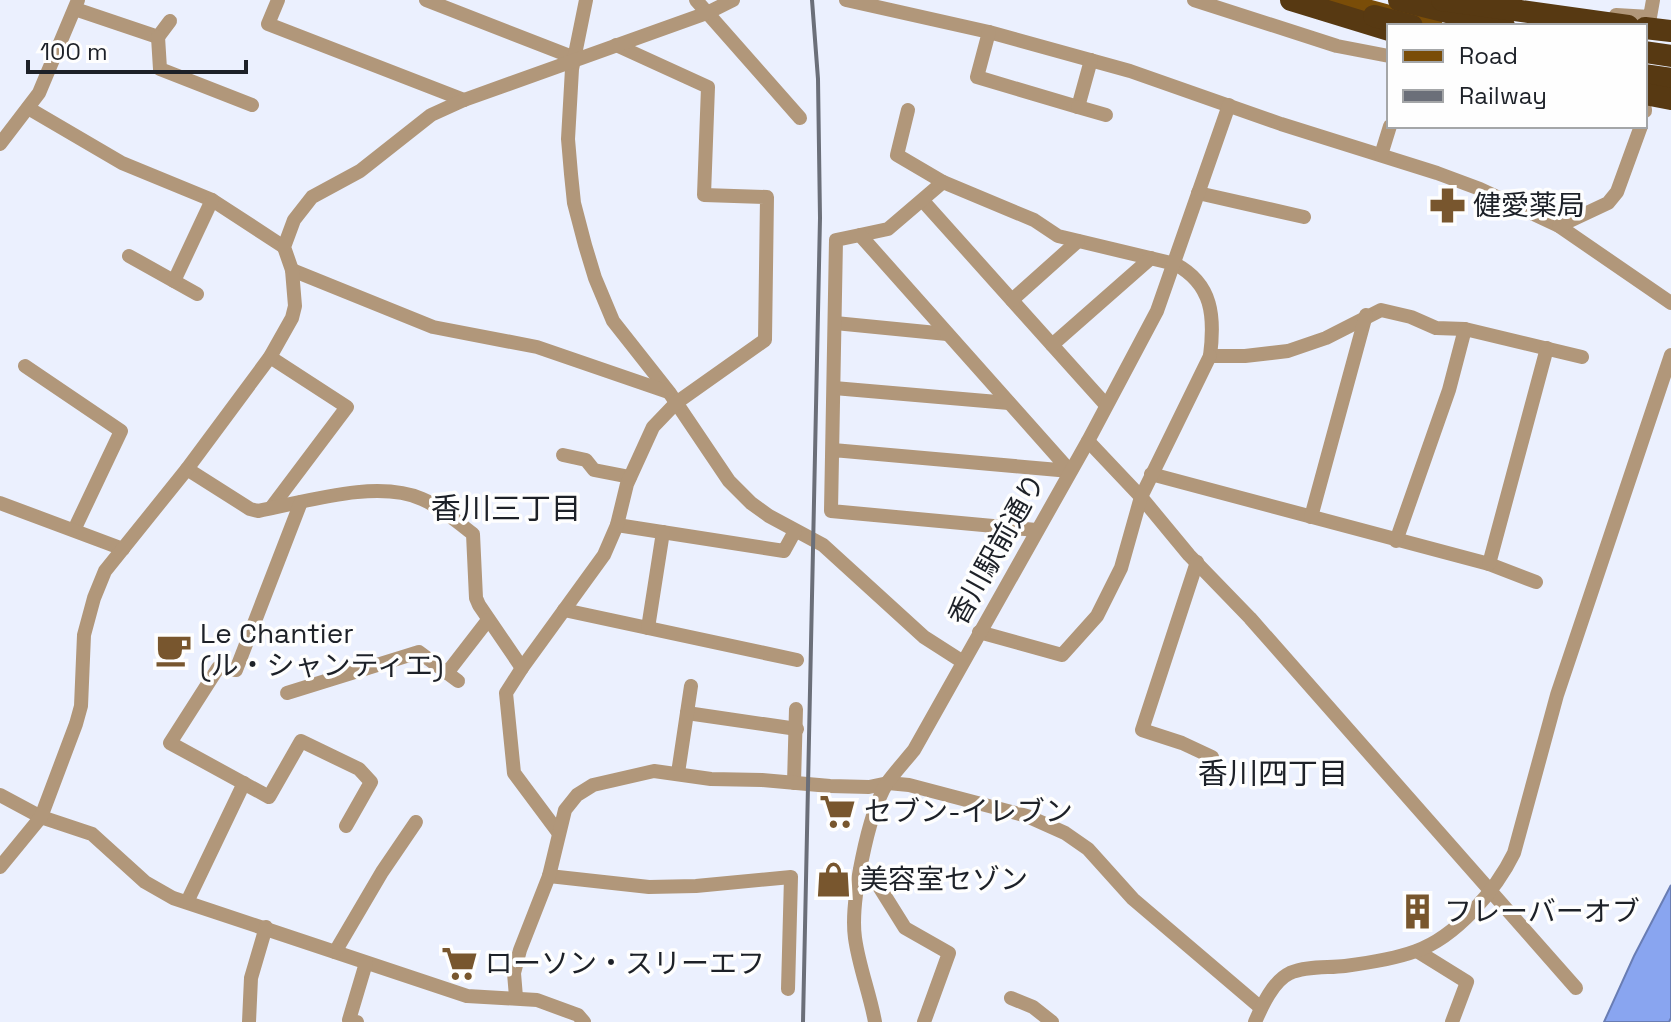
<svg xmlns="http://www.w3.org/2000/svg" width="1671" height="1022" font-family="'Space Grotesk','Noto Sans JP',sans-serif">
  <rect width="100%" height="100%" fill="#ebf0fe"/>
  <polygon fill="#89a5f0" stroke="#697db4" stroke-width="2" points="1671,885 1671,1018 1669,1022 1604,1022 1634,956"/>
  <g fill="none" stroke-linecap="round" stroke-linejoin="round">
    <g stroke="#b1977a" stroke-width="14">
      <polyline points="278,0 268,24 464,100"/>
      <polyline points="426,0 575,58"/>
      <polyline points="586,0 572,69 568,139 571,174 574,203 585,245 595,278 613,321 669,392 729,481 751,503 769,516 823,545 924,637 963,662"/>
      <polyline points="696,0 800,118"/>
      <polyline points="846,0 989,32 1130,71 1281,124 1437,173 1480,189 1559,226 1671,303"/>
      <polyline points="1194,0 1337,46 1389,56"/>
      <polyline points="75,9 158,37 170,21"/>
      <polyline points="1616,15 1650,17 1653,0"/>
      <polyline points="989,32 977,77 1078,107 1091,60"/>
      <polyline points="158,37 160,69 252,105"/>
      <polyline points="1078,107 1106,115"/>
      <polyline points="28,108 122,163 212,200 284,247"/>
      <polyline points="1645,109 1645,111"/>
      <polyline points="908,110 897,155 943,182"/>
      <polyline points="0,144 39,93 78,0"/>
      <polyline points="1381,155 1390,126"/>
      <polyline points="1198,193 1304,217"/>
      <polyline points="923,201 1106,405"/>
      <polyline points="1559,226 1608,203 1617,192 1641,126"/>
      <path d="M 860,235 L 888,229 L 943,182 L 1034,220 L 1058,236 L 1175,264 C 1213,284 1215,317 1210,356 L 1245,356 L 1288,351 L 1326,338 L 1381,310 L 1411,317 L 1436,328 L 1465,329 L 1582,357"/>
      <polyline points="129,256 197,294"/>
      <polyline points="292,270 433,327 537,347 668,392"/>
      <polyline points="174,281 212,200"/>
      <polyline points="1012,300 1078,241"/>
      <polyline points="835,323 947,334"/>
      <polyline points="1052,345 1151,258"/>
      <polyline points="270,357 347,407 271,508"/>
      <polyline points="25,366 121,431 74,530"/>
      <polyline points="834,388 1009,403"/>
      <polyline points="1088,441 1141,497 1189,555 1250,618 1576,988"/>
      <polyline points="833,450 1070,471 860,235 836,240 831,511 1036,530"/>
      <polyline points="563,455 586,460 594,470 630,477"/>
      <path d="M 187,469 L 250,509 L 258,511 C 305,502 377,479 422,499 C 441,507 457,522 473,534 L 476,598 L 479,605 L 522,668"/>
      <polyline points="1151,474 1489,564 1536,582"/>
      <polyline points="301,502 236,670 218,668 170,743 269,797 301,741 359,769 371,782 346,826"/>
      <polyline points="0,503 123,549"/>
      <polyline points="1311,517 1366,315"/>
      <polyline points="617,525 784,551 795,531"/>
      <polyline points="1396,541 1449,390 1465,329"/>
      <polyline points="1197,562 1142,730 1182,743 1212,757"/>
      <polyline points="1489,564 1547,348"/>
      <polyline points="564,610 797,660"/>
      <polyline points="648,628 663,532"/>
      <polyline points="979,632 1062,655 1097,616 1121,568 1141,497 1210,356"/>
      <polyline points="447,673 488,620"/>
      <polyline points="287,693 419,652 458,681"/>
      <polyline points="687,713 797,729"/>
      <polyline points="678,773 691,686"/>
      <polyline points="794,783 796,709"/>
      <polyline points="0,795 41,817 92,834 145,882 173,898 467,996 537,1000 578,1015 584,1022"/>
      <polyline points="558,832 514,773 506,693 522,668 604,555 617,525 627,484 653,427 676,403 765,340 767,197 704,195 708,87 616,45"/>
      <polyline points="0,867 41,817 76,724 81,706 84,635 94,598 105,571 187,469 270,357 292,318 295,306 292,270 284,247 294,220 312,197 360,171 431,115 464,100 707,13 733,0"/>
      <polyline points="860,870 870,872 905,928 949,953 924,1022"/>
      <polyline points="549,876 649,887 696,886 791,877 788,989"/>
      <polyline points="187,902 244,783"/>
      <polyline points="1417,951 1467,982 1452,1022"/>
      <polyline points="335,952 382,872 416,822"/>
      <polyline points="516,997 514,973 520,950 549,876 565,810 577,795 593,785 654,771 711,779 762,780 830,786 869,787 888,783 909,785 1027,816 1065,833 1088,849 1133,899 1261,1008"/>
      <polyline points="1011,998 1033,1007 1052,1022"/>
      <polyline points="249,1022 251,978 266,927"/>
      <polyline points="357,1022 349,1020 366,963"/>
      <path d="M 875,1022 C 870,994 859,967 855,938 C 850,903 868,814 887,783 C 895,772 905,761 914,750 L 1088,441 L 1157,311 L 1229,105"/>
      <path d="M 1255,1022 C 1262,1006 1273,981 1290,973 C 1306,966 1327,968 1345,966 C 1368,963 1394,959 1416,951 C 1456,937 1496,890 1514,853 L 1557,695 L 1671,355"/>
    </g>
    <polyline stroke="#7a4d08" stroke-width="18" points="1337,0 1434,26"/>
    <g stroke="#573912" stroke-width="22">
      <polyline points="1291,0 1389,30"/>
      <polyline points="1399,0 1504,26"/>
      <polyline points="1374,16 1412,26"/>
      <polyline points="1645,28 1671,31"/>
      <polyline points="1645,52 1671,56"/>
      <polyline points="1645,75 1671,79"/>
      <polyline points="1645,94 1671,99"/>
    </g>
    <polyline stroke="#6b6f79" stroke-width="4" points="803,1022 820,218 818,79 812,0"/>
    <polyline stroke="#573912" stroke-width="22" points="1442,0 1628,26"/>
  </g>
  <defs>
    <symbol id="pharmacy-bare" viewBox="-9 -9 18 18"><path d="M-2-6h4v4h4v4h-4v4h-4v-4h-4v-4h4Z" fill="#78562e" stroke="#fefefe" stroke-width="2.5" paint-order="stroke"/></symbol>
    <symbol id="cafe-bare" viewBox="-9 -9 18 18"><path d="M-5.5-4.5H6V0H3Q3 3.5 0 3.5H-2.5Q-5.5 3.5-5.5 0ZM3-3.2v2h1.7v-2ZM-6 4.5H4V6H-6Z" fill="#78562e" stroke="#fefefe" stroke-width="2.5" paint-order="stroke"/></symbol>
    <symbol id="supermarket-bare" viewBox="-9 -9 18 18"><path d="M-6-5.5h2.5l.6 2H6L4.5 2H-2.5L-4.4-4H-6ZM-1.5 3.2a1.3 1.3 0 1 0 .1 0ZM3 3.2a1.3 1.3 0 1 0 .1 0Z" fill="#78562e" stroke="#fefefe" stroke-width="2.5" paint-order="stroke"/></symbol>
    <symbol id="shop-bare" viewBox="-9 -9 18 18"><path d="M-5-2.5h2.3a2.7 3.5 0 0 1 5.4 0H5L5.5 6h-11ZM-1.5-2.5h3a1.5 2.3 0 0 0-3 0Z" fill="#78562e" stroke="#fefefe" stroke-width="2.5" paint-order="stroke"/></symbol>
    <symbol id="building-bare" viewBox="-9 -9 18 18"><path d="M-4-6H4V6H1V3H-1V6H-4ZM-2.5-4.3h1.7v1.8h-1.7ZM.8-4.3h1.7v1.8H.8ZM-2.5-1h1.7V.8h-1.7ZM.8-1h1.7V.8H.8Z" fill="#78562e" stroke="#fefefe" stroke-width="2.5" paint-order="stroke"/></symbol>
  </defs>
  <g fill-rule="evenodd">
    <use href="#pharmacy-bare" x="1422" y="180" width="51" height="51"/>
    <use href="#cafe-bare" x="148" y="624" width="51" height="51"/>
    <use href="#supermarket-bare" x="812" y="786" width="51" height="51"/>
    <use href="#shop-bare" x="808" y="854" width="51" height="51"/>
    <use href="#building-bare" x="1392" y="886" width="51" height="51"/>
    <use href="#supermarket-bare" x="434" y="938" width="51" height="51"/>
  </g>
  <g text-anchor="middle" stroke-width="7" stroke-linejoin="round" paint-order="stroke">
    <g font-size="28" fill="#1d2128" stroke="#fefefe" text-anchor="start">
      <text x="1473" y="215">健愛薬局</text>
      <text x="200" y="643">Le Chantier<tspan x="200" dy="32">(ル・シャンティエ)</tspan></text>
      <text x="864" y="821">セブン-イレブン</text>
      <text x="860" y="889">美容室セゾン</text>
      <text x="1444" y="921">フレーバーオブ</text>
      <text x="485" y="973">ローソン・スリーエフ</text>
    </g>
    <g font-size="28" fill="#1d2128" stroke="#fefefe">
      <text transform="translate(996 549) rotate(-61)" y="10">香川駅前通り</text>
    </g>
    <g font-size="30" fill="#1d2128" stroke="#fefefe">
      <text x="506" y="519">香川三丁目</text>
      <text x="1273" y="784">香川四丁目</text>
    </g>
  </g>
  <rect x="1387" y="24" width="260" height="104" fill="#fefefe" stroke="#a4a6a8" stroke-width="2"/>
  <rect x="1403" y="50" width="40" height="12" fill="#7a4d08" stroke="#a4a6a8" stroke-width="2"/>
  <text x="1459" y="64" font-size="24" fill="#1d2128">Road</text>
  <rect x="1403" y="90" width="40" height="12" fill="#6b6f79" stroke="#a4a6a8" stroke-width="2"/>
  <text x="1459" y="104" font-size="24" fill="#1d2128">Railway</text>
  <path d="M28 60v12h218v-12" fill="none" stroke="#1d2128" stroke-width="4"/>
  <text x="40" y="60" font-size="24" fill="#1d2128" stroke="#fefefe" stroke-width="6" paint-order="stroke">100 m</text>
</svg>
